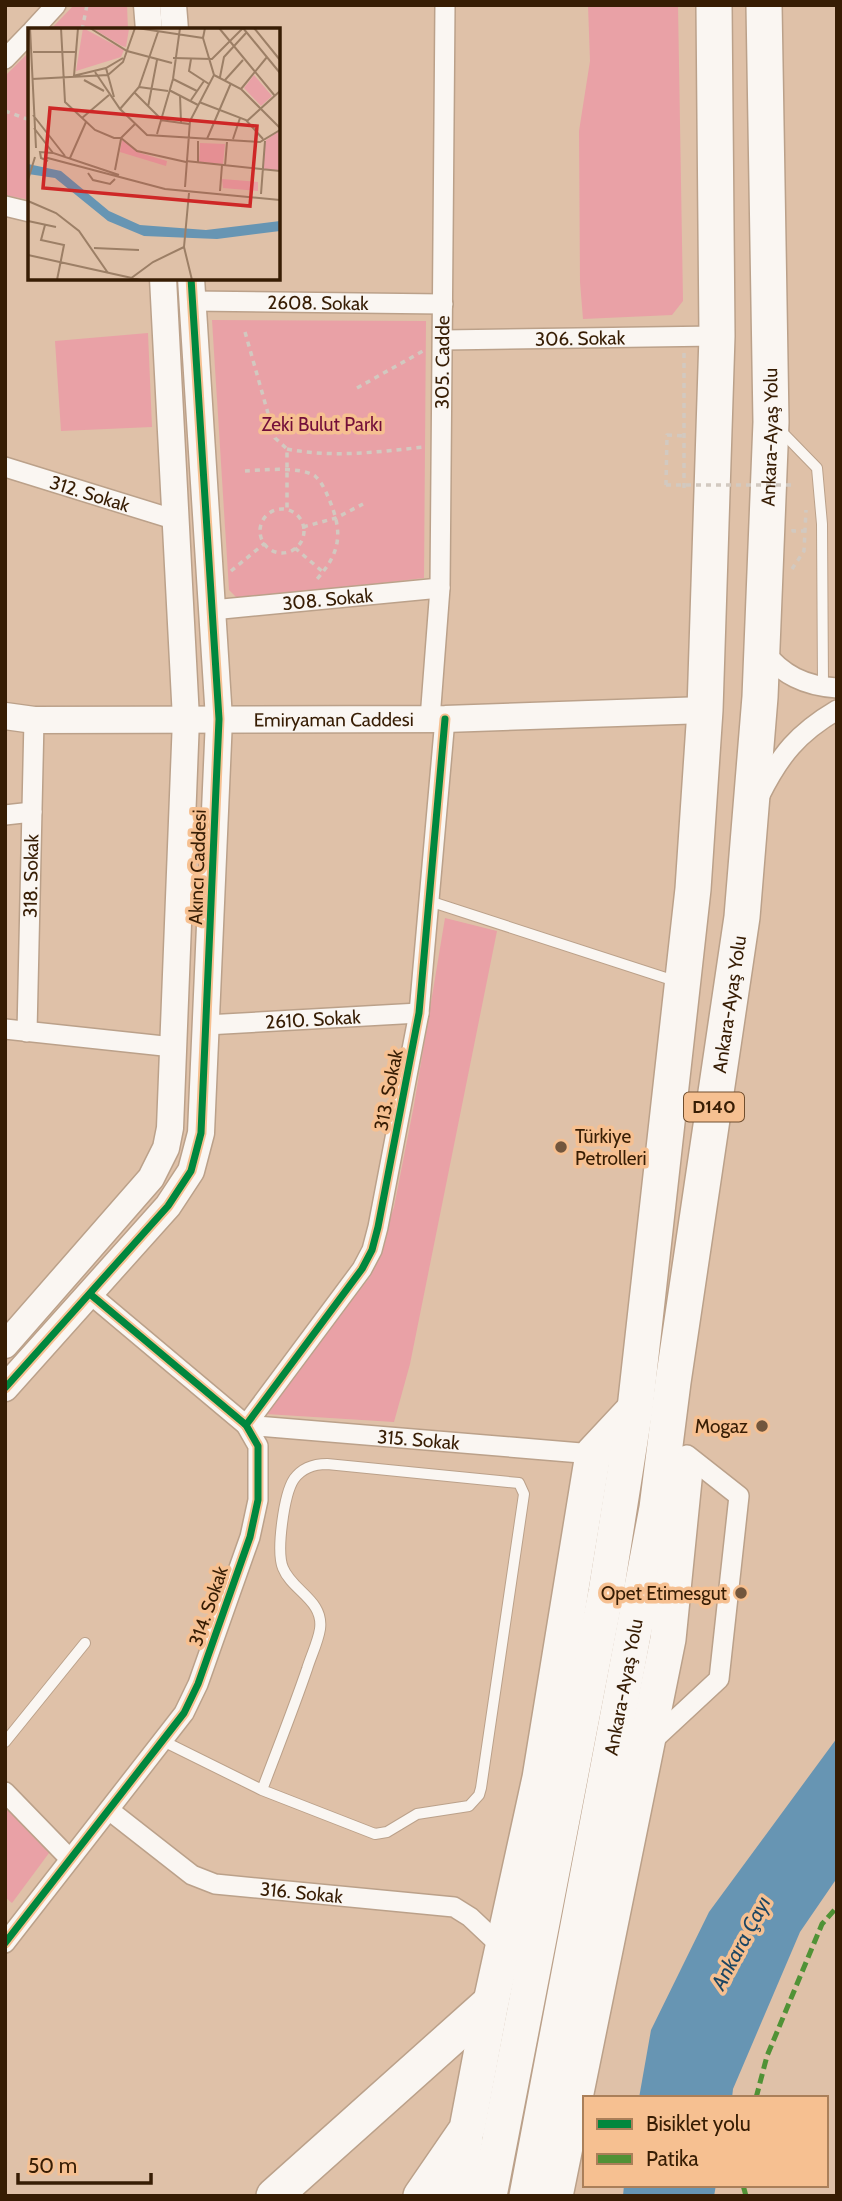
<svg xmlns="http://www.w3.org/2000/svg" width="842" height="2201" font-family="Cabin,sans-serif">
  <rect width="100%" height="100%" fill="#dfc1a8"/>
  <g fill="#e9a1a6">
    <polygon points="74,5 127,5 128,30 50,30"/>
    <polygon points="588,5 678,5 683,301 672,315 583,319 580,282 579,131 590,61"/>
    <polygon points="30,51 30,200 5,195 5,76"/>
    <polygon points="212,320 426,321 424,578 239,600 229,590"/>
    <polygon points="148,333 152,427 61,431 55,341"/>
    <polygon points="445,918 497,931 410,1364 394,1422 266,1414 289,1377 370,1277 394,1207 414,1105"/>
    <polygon points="5,1802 52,1849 12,1903 5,1897"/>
  </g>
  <g fill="#6795b3">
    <polygon points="837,1738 837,1878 800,1932 733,2089 732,2098 639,2098 651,2030 709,1912"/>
    <polygon points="624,2185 716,2185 714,2196 623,2196"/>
  </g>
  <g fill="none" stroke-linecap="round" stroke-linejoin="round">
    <defs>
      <g id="lane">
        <polyline points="779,429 817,468 822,524 823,686"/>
        <polyline points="429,901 675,981"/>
        <path d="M 163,1741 L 262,1790 L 375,1834 L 387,1832 L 417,1814 L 469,1806 L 479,1795 L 481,1788 L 524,1494 L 519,1483 L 327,1464 C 314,1464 302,1468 294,1479 C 284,1494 276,1551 283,1568 C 292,1591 324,1600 320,1629 C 318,1642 311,1656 307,1669 C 293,1710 277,1750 262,1790"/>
        <polyline points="5,1742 85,1643"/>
      </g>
      <g id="street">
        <polyline points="33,30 56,5"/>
        <polyline points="5,59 30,33"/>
        <polyline points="5,206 30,212"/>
        <path id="s1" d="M 192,301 L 443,304"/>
        <path id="s2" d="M 444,340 L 717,336"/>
        <path id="s3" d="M 5,467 L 176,520"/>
        <path id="s4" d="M 212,610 L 440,588"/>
        <path d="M 763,650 C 782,675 805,686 837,688"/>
        <path id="s5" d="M 430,719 L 440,588 L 445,5"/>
        <path d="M 760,795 C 780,755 798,733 837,710"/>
        <polyline points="5,815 32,812"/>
        <path id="s6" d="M 206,1025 L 419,1013"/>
        <polyline points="5,1029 173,1047"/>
        <path id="s7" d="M 27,1032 L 34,720"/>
        <polyline points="246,1425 362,1269 372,1250 378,1227 419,1013 445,719"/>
        <path id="s8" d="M 246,1425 L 593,1454"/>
        <polyline points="649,1744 719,1679 739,1496 687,1455"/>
        <polyline points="5,1792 70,1859"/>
        <path id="s9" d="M 109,1810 L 192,1875 L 215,1884 L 454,1907 L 470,1917 L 503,1948"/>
        <polyline points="5,1943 184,1713 198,1684 250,1537 258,1500 258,1446 246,1425 90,1294"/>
      </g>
      <g id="secondary">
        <polyline points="147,5 149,30"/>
        <polyline points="173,5 175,30"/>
        <path id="s10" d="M 5,716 L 34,720 L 445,719 L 705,710"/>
        <polyline points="5,1345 151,1178 166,1148 170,1128 186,719 163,278"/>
        <polyline points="5,1388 168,1206 191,1171 201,1133 219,719 191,278"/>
      </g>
      <g id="highway">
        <polyline points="274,2196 491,2002"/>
        <polyline points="421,2196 467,2129 491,2002 540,1778 593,1454 635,1409"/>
        <polyline points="455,2196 465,2139"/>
        <polyline points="489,2196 606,1592 635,1409 693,889 705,710 717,336 714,5"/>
        <path id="s11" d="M 527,2196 L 657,1508 L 673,1382 L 742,917 L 760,697 L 771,422 L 764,5"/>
        <polyline points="555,2196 668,1639 685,1470"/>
      </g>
    </defs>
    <use href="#lane" stroke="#bba18a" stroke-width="12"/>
    <use href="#street" stroke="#bba18a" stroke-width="22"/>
    <use href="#secondary" stroke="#bba18a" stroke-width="29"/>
    <use href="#highway" stroke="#bba18a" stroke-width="38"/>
    <g stroke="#d2c9c0" stroke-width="3.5" stroke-dasharray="5 5" stroke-linecap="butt">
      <polyline points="82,30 87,5"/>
      <polyline points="5,111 30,120"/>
      <polyline points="245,332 275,438 287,449 287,509"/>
      <polyline points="684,353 684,488"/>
      <polyline points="357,388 423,351"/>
      <path d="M 287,449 C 334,458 377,452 424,447"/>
      <path d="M 245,471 C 262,470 300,466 315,476 C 322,482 326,492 329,499 C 343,532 341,552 317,579"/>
      <polyline points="666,485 667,435 685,436"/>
      <circle cx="282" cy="531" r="22"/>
      <polyline points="303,527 336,518 363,504"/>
      <polyline points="793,529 793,531 806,531"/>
      <polyline points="295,548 323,572"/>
      <polyline points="792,569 804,551 806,510"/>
      <polyline points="231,571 265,543"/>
    </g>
    <use href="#lane" stroke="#faf6f2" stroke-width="10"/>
    <use href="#street" stroke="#faf6f2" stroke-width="19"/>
    <use href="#secondary" stroke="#faf6f2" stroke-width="26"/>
    <use href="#highway" stroke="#faf6f2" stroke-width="35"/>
    <polyline stroke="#d2c9c0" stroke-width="3.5" stroke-dasharray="5 5" stroke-linecap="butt" points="666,485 792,485"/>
    <g stroke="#509236" stroke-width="5" stroke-dasharray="10 5" stroke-linecap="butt">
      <polyline points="756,2098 767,2056 822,1924 837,1907"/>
      <polyline points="743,2185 746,2196"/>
    </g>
    <defs>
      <g id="cycleway">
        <polyline points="5,1388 168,1206 191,1171 201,1133 219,719 191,278"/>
        <polyline points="246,1425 362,1269 372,1250 378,1227 419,1013 445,719"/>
        <polyline points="5,1943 184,1713 198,1684 250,1537 258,1500 258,1446 246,1425 90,1294"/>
      </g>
    </defs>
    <use href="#cycleway" stroke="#f6c091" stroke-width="11"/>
    <use href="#cycleway" stroke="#00873e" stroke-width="7"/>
  </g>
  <g fill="#72563d" stroke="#f6c091" stroke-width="2.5">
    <circle cx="561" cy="1147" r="7"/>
    <circle cx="762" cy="1426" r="7"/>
    <circle cx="741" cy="1593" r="7"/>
  </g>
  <g text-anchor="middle" stroke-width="7" stroke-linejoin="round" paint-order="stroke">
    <rect fill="#f6c091" stroke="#704e2e" stroke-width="2" x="684" y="1092.5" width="60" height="29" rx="5"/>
    <g font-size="18" font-weight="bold" fill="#371d04">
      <text x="714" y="1113">D140</text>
    </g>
    <g font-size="19" fill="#371d04" stroke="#f6c091">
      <text dy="7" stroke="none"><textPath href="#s1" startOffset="126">2608. Sokak</textPath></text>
      <text dy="7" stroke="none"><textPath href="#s2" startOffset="136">306. Sokak</textPath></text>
      <text dy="7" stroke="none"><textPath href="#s5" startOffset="357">305. Cadde</textPath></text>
      <text dy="7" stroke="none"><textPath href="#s11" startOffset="1778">Ankara-Ayaş Yolu</textPath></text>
      <text dy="7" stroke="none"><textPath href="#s3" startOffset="89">312. Sokak</textPath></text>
      <text dy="7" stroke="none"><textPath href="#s4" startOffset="116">308. Sokak</textPath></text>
      <text dy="7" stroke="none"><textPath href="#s10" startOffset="329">Emiryaman Caddesi</textPath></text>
      <text transform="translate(197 867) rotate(-88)" y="7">Akıncı Caddesi</text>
      <text dy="7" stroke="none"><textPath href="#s7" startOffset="156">318. Sokak</textPath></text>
      <text dy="7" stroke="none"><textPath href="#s11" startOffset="1209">Ankara-Ayaş Yolu</textPath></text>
      <text dy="7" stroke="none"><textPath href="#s6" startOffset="107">2610. Sokak</textPath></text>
      <text transform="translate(388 1090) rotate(-79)" y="7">313. Sokak</text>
      <text dy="7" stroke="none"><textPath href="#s8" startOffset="173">315. Sokak</textPath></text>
      <text transform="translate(208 1606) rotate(-71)" y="7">314. Sokak</text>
      <text dy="7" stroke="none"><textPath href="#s11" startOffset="518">Ankara-Ayaş Yolu</textPath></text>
      <text dy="7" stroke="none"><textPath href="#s9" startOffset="217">316. Sokak</textPath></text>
    </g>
    <g font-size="19" fill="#730e39" stroke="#f6c091">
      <text x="322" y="431">Zeki Bulut Parkı</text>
    </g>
    <g font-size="19" fill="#371d04" stroke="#f6c091" text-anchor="end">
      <text x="575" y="1143" text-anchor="start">Türkiye<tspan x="575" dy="22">Petrolleri</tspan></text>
      <text x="748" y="1433">Mogaz</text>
      <text x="727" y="1600">Opet Etimesgut</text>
    </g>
    <g font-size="21" font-style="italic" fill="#1c4663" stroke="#f6c091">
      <text transform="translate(741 1943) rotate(-62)" y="7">Ankara Çayı</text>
    </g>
  </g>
  <g transform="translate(28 28)">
    <rect width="252" height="252" fill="#dfc1a8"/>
    <path d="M 55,0 L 96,22 L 93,29 L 48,43 ZM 64,0 L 101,1 L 98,19 L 94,18 ZM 226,47 L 244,68 L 233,78 L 216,60 ZM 252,102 L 252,143 L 235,141 L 237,113 ZM 94,112 L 112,125 L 139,133 L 138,138 L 92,124 ZM 172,115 L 197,116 L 195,136 L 171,134 ZM 194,151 L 230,154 L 230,163 L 195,160 Z" fill="#e9a1a6"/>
    <path d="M 0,136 L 33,143 L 81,183 L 112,197 L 178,202 L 252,193 L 252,203 L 189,211 L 116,208 L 80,193 L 27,150 L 0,146 Z" fill="#6795b3"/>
    <path fill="none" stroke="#9c7f66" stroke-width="2" d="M 2,0 L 8,120M 33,0 L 37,74 L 67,102 L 86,110 L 93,110 L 107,96M 62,0 L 99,23 L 144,35M 109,0 L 175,10M 191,0 L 247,68M 215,0 L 252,45M 226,0 L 252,32M 5,24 L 48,24M 145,30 L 184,31 L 215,0M 163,31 L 161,43 L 181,56M 78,40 L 86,69M 67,44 L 92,81 L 119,107 L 232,114 L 252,102M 186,47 L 213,61 L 252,100M 45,48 L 78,40 L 95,30M 46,48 L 50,0M 192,49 L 196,29 L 218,5M 4,51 L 80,47 L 95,34 L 107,0M 145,51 L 169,63M 56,52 L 76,63M 197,52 L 215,32M 111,59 L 140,63M 213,61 L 239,29M 141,62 L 170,77M 107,65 L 132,90M 152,67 L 153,95M 0,72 L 0,111M 163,72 L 176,53M 171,74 L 218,92 L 235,111M 120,79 L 129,32M 92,81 L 111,59 L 130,4M 5,87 L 37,128M 54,90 L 81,67M 132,92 L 161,96M 219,93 L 252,63M 6,100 L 25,125 L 91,147M 129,106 L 145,51 L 152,0M 93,110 L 109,123 L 158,134M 179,111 L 203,55M 205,111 L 212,90M 170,113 L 170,135M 16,129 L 137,161 L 252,172M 42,130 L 58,94M 20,133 L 13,130 L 12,124 L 25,125M 158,133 L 252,143M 197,138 L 199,114M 87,142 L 93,111M 60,145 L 65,152 L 82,156 L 87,151M 0,152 L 7,129M 157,159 L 162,93 L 186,47 L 175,10 L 177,0M 192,163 L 194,137M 161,165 L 156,219 L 164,252M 233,166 L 237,113M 0,173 L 28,185 L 51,203 L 80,245M 0,193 L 28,199M 17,197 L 13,212 L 36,217 L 29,252M 66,220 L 111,222M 0,227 L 113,252M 102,251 L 125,234 L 156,219"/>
    <path fill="#ce2726" fill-opacity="0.15" stroke="#ce2726" stroke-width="3.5" d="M 22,80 L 229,98 L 222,178 L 15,160 Z"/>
    <rect width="252" height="252" fill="none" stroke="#371d04" stroke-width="3.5"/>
  </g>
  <rect width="842" height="2201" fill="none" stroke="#371d04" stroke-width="14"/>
  <rect x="583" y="2096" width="245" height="91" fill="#f6c091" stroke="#aa7f59" stroke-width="2"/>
  <rect x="597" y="2119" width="35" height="10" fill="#00873e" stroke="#aa7f59" stroke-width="2"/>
  <text x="646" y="2131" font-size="21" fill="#371d04">Bisiklet yolu</text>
  <rect x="597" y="2154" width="35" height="10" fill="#509236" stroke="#aa7f59" stroke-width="2"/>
  <text x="646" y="2166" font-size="21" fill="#371d04">Patika</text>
  <path d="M18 2173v10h133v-10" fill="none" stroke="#371d04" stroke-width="3.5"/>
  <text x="28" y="2173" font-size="21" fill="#371d04" stroke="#f6c091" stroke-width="5" paint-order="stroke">50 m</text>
</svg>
